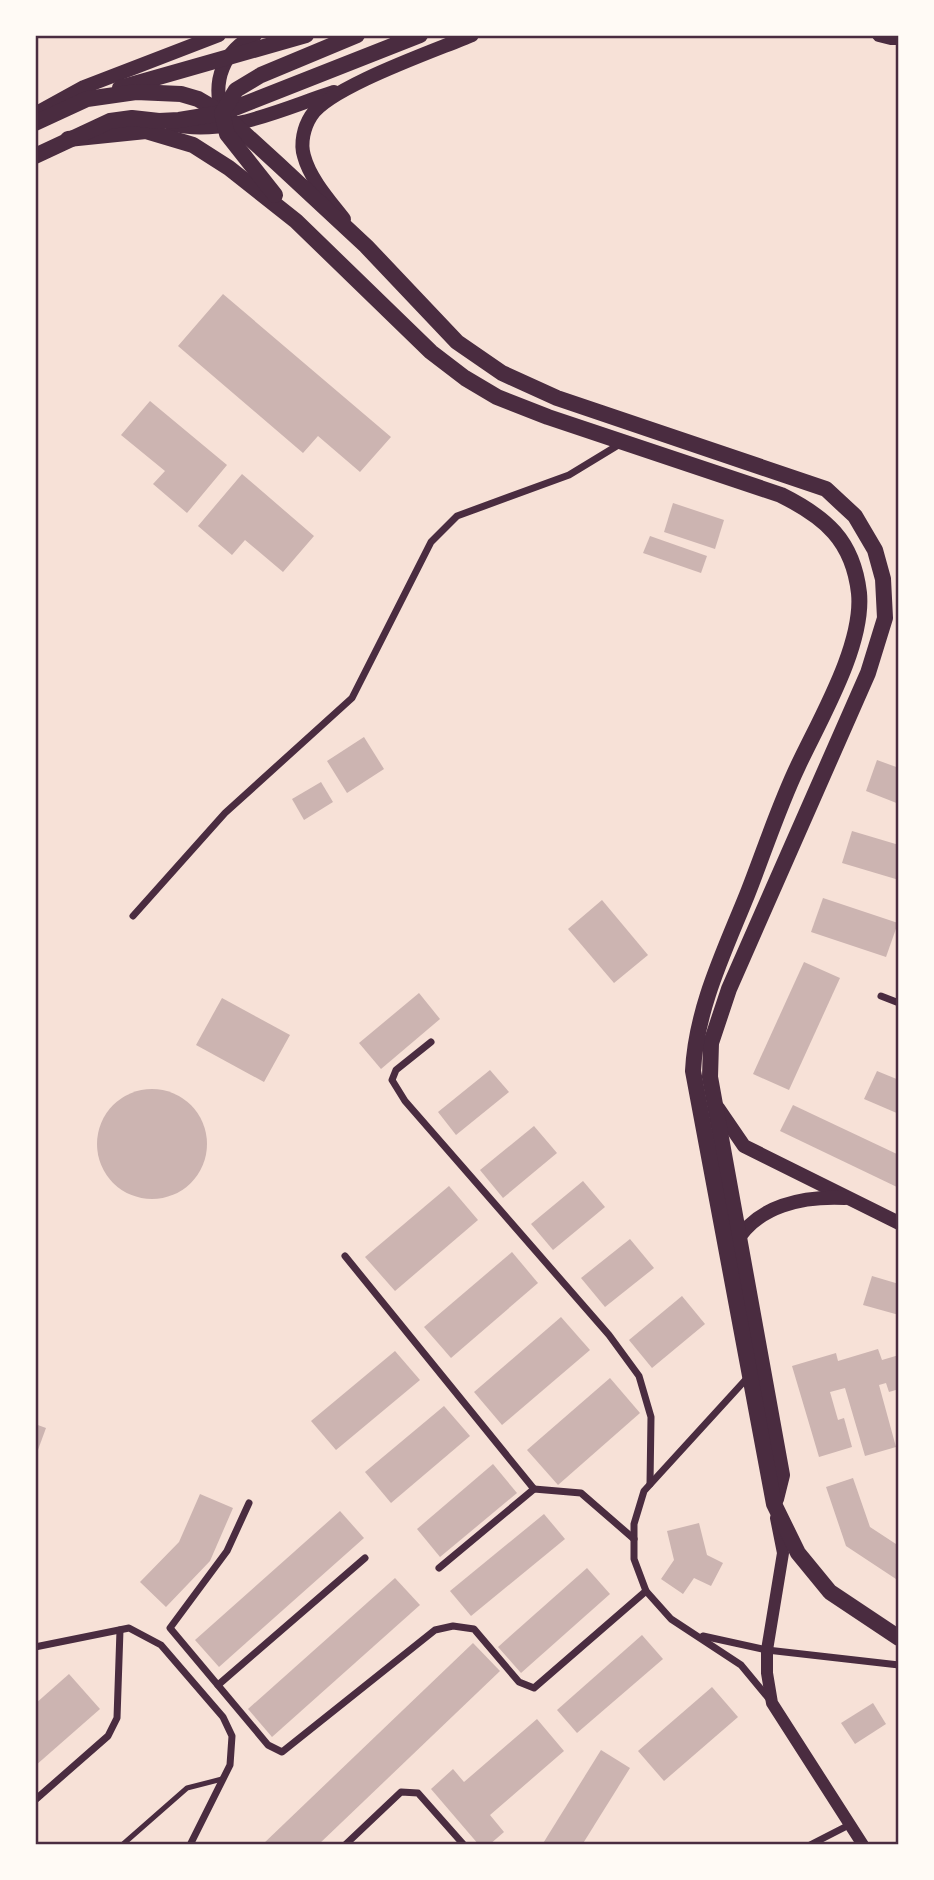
<svg xmlns="http://www.w3.org/2000/svg" width="934" height="1880" font-family="'IBM Plex Serif',serif">
  <rect width="100%" height="100%" fill="#f7e1d7"/>
  <g fill="#ccb4b1">
    <polygon points="223,294 391,437 360,472 318,436 303,453 178,346"/>
    <polygon points="150,401 227,465 187,513 153,484 165,471 121,435"/>
    <polygon points="242,474 314,536 283,572 245,540 232,555 198,526"/>
    <polygon points="673,503 724,520 715,549 664,532"/>
    <polygon points="650,536 707,556 701,573 643,553"/>
    <polygon points="364,737 384,769 347,793 327,761"/>
    <polygon points="877,760 899,768 899,804 866,791"/>
    <polygon points="321,782 333,802 304,820 292,799"/>
    <polygon points="852,831 899,845 899,880 842,863"/>
    <polygon points="823,898 898,923 886,957 811,932"/>
    <polygon points="602,900 648,955 614,983 568,929"/>
    <polygon points="804,962 840,978 789,1090 753,1074"/>
    <polygon points="419,993 440,1019 381,1069 359,1043"/>
    <polygon points="222,998 290,1035 264,1082 196,1045"/>
    <polygon points="490,1070 509,1092 456,1135 438,1112"/>
    <polygon points="877,1071 899,1080 899,1114 864,1099"/>
    <circle cx="152" cy="1144" r="55"/>
    <polygon points="793,1105 899,1155 899,1188 780,1131"/>
    <polygon points="534,1126 557,1153 503,1198 480,1170"/>
    <polygon points="583,1181 605,1207 553,1250 531,1224"/>
    <polygon points="449,1186 478,1220 395,1291 365,1257"/>
    <polygon points="630,1239 654,1268 605,1307 581,1278"/>
    <polygon points="512,1252 538,1283 451,1358 424,1327"/>
    <polygon points="872,1276 899,1284 899,1315 863,1305"/>
    <polygon points="682,1296 705,1324 652,1368 629,1340"/>
    <polygon points="561,1317 590,1350 502,1425 474,1392"/>
    <polygon points="878,1349 882,1360 899,1355 899,1389 889,1392 886,1383 879,1385 896,1447 865,1456 845,1388 830,1392 838,1420 844,1418 852,1447 819,1457 792,1366 836,1353 838,1361"/>
    <polygon points="395,1351 420,1380 336,1450 311,1421"/>
    <polygon points="610,1378 640,1413 558,1485 527,1450"/>
    <polygon points="444,1406 470,1436 391,1503 365,1472"/>
    <polygon points="35,1424 46,1428 35,1458"/>
    <polygon points="493,1464 517,1493 440,1557 417,1529"/>
    <polygon points="853,1478 870,1527 899,1546 899,1581 846,1546 826,1487"/>
    <polygon points="200,1494 233,1508 210,1561 166,1607 140,1582 179,1542"/>
    <polygon points="340,1511 364,1538 219,1667 195,1640"/>
    <polygon points="544,1514 565,1539 471,1616 450,1591"/>
    <polygon points="699,1523 707,1555 723,1563 711,1586 694,1578 683,1594 661,1579 674,1560 667,1531"/>
    <polygon points="587,1568 610,1594 521,1673 498,1647"/>
    <polygon points="395,1578 420,1605 272,1737 248,1709"/>
    <polygon points="642,1635 663,1659 577,1733 557,1710"/>
    <polygon points="473,1643 500,1671 318,1845 262,1845"/>
    <polygon points="69,1674 100,1709 35,1766 35,1704"/>
    <polygon points="712,1687 738,1717 664,1781 638,1751"/>
    <polygon points="873,1703 886,1724 855,1744 841,1723"/>
    <polygon points="537,1719 564,1751 490,1815 504,1832 489,1845 479,1845 431,1789 453,1769 464,1782"/>
    <polygon points="601,1750 630,1768 582,1845 542,1845"/>
  </g>
  <g fill="none" stroke-linecap="round" stroke-linejoin="round">
    <polyline stroke="#4a2c40" stroke-width="5" points="122,1845 187,1788 222,1779"/>
    <g stroke="#4a2c40" stroke-width="7">
      <polyline points="133,916 225,813 352,698 431,542 457,516 569,475 620,444"/>
      <polyline points="881,996 899,1003"/>
      <polyline points="431,1042 396,1070 392,1080 405,1101 609,1335 639,1376 651,1417 650,1484"/>
      <polyline points="345,1256 534,1489"/>
      <polyline points="749,1376 644,1491 634,1524 634,1559 646,1591 671,1619 741,1665 770,1700"/>
      <polyline points="249,1503 227,1551 170,1628 268,1745 282,1752 435,1630 453,1626 474,1629 519,1682 534,1688 646,1591"/>
      <polyline points="439,1568 534,1489 581,1493 634,1539"/>
      <polyline points="703,1636 767,1650 899,1665"/>
      <polyline points="35,1647 129,1628 161,1645 223,1717 232,1736 230,1765 190,1845"/>
      <polyline points="218,1685 365,1558"/>
      <polyline points="35,1800 108,1736 117,1718 120,1630"/>
      <polyline points="345,1845 401,1792 418,1793 464,1845"/>
      <polyline points="810,1845 849,1825"/>
    </g>
    <polyline stroke="#4a2c40" stroke-width="12" points="776,1518 783,1553 767,1650 767,1673 772,1703 863,1845"/>
    <g stroke="#4a2c40" stroke-width="14">
      <polyline points="879,35 891,38 899,38"/>
      <path d="M 222,113 C 212,81 223,51 255,35"/>
      <polyline points="35,114 84,87 219,35"/>
      <path d="M 171,124 C 224,138 284,108 334,92"/>
      <path d="M 344,219 C 330,201 310,179 304,156 C 300,143 304,127 311,116 C 329,87 437,50 472,35"/>
      <polyline points="718,1108 744,1146 899,1223"/>
      <path d="M 735,1244 C 757,1205 803,1196 845,1198"/>
    </g>
    <g stroke="#4a2c40" stroke-width="16">
      <polyline points="120,88 306,35"/>
      <polyline points="35,123 87,99 136,92 181,94 198,99 222,113 279,165 366,246 457,342 502,373 557,398 826,489 855,516 875,550 883,579 885,618 868,673 729,989 711,1043 710,1077 782,1475 776,1499"/>
      <path d="M 68,139 L 146,131 L 193,145 L 229,168 L 296,221 L 431,352 L 465,378 L 497,397 L 548,417 L 781,495 C 825,517 853,540 859,593 C 864,645 820,719 798,766 C 778,808 764,852 747,895 C 724,952 696,1009 693,1071 L 774,1504 L 798,1553 L 830,1592 L 899,1638"/>
      <polyline points="35,156 110,121 132,118 159,121 179,120 222,113 420,35"/>
      <polyline points="275,195 227,134 222,113 236,90 261,75 357,35"/>
    </g>
  </g>
  <rect width="934" height="1880" fill="none" stroke="#fffaf5" stroke-width="74"/>
  <rect x="37" y="37" width="860" height="1806" fill="none" stroke="#4a2c40" stroke-width="2.5"/>
</svg>
